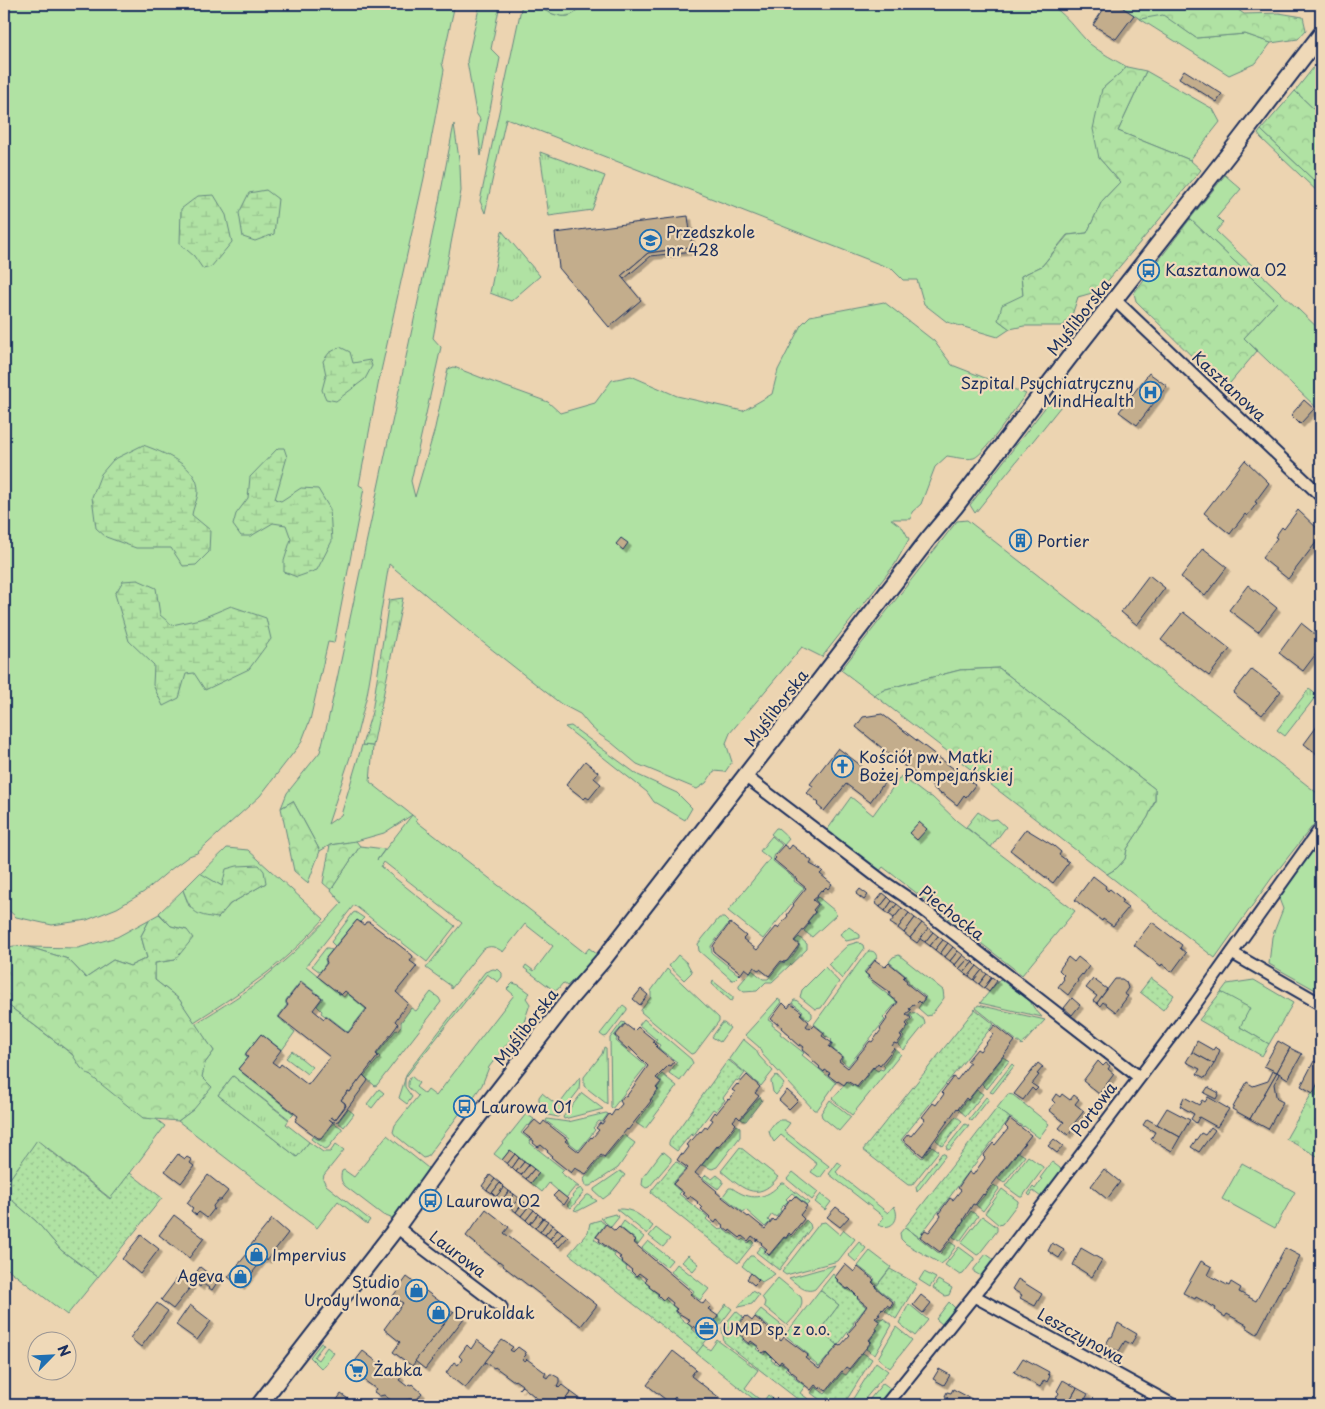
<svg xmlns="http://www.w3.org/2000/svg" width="1325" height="1409" font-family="'Playpen Sans',sans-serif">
  <defs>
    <pattern id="forest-crowns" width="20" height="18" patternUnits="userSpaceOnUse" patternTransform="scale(1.25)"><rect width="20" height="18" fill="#b0e2a3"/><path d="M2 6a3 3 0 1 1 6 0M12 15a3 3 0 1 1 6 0" fill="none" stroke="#97c28f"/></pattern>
    <pattern id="wetland-marsh" width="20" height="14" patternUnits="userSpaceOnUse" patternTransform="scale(1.25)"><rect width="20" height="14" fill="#b0e2a3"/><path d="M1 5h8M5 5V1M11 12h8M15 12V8" fill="none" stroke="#97c28f"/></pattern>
    <pattern id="park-tufts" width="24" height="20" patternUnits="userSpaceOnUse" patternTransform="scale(1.25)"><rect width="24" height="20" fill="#b0e2a3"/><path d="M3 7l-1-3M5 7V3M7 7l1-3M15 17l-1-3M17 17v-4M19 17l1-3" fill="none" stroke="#97c28f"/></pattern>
    <pattern id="garden-dots" width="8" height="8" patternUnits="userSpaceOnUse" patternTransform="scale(1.25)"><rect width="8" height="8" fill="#b0e2a3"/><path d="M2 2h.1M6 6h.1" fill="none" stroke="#97c28f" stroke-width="1.8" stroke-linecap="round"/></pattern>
    <filter id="shadow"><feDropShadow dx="3.5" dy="3.5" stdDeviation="0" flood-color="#0004"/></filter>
  </defs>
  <rect width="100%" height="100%" fill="#ecd4b1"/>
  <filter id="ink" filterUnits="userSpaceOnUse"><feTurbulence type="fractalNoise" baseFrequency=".02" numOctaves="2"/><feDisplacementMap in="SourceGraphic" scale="10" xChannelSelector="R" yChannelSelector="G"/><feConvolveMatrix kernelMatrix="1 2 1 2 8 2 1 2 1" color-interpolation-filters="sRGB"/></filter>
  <g filter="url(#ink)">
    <g fill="#b0e2a3" stroke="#668880">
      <polygon points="4,4 455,4 442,63 444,70 424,178 379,380 359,485 364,488 334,643 328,642 310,720 301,743 260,796 197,853 189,856 170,870 144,892 117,908 87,920 52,925 16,917 4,906"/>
      <polygon points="480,4 500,4 491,49 500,58 481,156 478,129 480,119 476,113 467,61"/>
      <path d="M 522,4 L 536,4 L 538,7 C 552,14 572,25 581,4 L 1047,4 C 1064,10 1077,32 1090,44 C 1101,53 1115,60 1127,67 L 1102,89 L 1099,158 L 1120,182 L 1102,201 L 1087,233 L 1067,235 L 1042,266 L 1021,276 L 1023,295 L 998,320 L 1010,329 L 998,337 L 947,322 L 924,304 L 917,280 L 903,280 L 892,269 L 506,118 L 485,213 L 480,201 Z"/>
      <polygon points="1163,14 1196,38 1245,34 1271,43 1256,63 1229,75 1140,19"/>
      <polygon points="1321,58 1321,116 1295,91"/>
      <polygon points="1146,71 1213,109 1220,122 1190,160 1118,131"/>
      <path d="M 454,124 L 460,166 L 461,191 L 433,338 L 441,347 L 411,481 L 415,497 L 434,432 L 448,369 L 454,367 L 487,380 L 548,402 L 560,413 L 595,403 L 612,380 L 631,376 L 677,396 L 743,411 L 772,394 L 778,370 L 801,325 L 810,316 L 884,302 L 934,341 L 952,365 L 1026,394 C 1017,405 985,454 974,458 C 965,460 955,457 947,456 L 935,467 L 921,504 L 912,512 L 911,519 L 891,519 L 903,528 L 909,539 L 895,564 L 822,657 L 802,647 L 730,733 L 726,743 L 732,762 L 725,772 L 714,771 L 706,783 L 697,789 L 637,764 L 612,743 L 600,735 L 590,726 L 580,714 L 561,704 L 480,640 L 389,564 L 367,695 L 355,742 L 328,824 L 341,815 L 362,745 L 373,746 L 370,782 L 412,815 L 384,833 L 356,841 L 330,845 L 320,851 L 293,801 L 281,808 L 287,793 L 320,752 L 328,721 L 435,222 Z"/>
      <polygon points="1261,130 1321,187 1321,195 1261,138 1258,134"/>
      <polygon points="1225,175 1241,189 1217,217 1223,223 1216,231 1321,331 1321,412 1244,338 1277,302 1190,219"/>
      <polygon points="1054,396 1065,401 975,513 970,505"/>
      <polygon points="967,520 1321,796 1321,815 1271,879 1215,958 1107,874 1117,868 1125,859 1127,849 1148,817 1155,801 1155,789 999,668 960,670 886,689 874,695 841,670 957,521"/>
      <polygon points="571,726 638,775 677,793 692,808 685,820 654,802 647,792 565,727"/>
      <polygon points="901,776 926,795 932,797 957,821 1075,911 1022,975 883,867 878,873 825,833 851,797 873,815"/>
      <path d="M 412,815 L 417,819 L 416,821 L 585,953 L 589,948 L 598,955 L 567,986 L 563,983 L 557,990 L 552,989 L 524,968 L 526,965 L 534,971 L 553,946 L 525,924 L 503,952 C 496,947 490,944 482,950 L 451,989 L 451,986 L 426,968 L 462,923 L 384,862 L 381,867 L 455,926 L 427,962 L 354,905 L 306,966 L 317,975 L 317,976 L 344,997 L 347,993 L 366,1009 L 348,1032 L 326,1015 L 325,1016 L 321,1013 L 322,1011 L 317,1006 L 323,998 L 301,981 L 286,1000 L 286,1004 L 287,1005 L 278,1017 L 295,1032 L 282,1050 L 261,1034 L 246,1053 L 245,1055 L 247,1058 L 238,1069 L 294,1114 L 289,1119 L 233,1076 L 218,1095 L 297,1157 L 309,1142 L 323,1152 L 330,1152 L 336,1144 L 344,1150 L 324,1175 L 323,1179 L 326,1185 L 370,1220 L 367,1224 L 338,1201 L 317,1228 L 178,1121 L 194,1109 L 205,1063 L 214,1051 L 195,1024 C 221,1007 248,992 271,972 C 297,951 320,927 342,903 L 331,890 L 360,846 L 385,849 L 377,860 Z"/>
      <polygon points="776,828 778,828 788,837 789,839 784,845 771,834"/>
      <polygon points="772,836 782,845 773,856 774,858 773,861 795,879 794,881 804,888 763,939 728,911 770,859 760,851"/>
      <polygon points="1321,841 1321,993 1269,964 1272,937 1283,909 1278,896"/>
      <path d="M 227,848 L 248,850 L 324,919 C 307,938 288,956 268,972 C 244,990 219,1006 194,1022 L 179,999 L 155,980 L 155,963 L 175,960 L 187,930 L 171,926 L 159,913 L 183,890 L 189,906 L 218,918 L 230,904 L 266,883 L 222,886 L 200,874 Z"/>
      <polygon points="818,897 835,911 836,915 812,937 804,931 810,923 808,921 816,912 815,910 819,904 815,900"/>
      <polygon points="355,912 364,918 360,922 357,920 335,946 331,942 353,913"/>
      <polygon points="719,918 724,918 729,923 711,946 712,953 739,975 734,980 732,980 699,951 698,944"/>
      <polygon points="150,919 141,936 147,958 130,966 113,960 86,978 68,959 29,947 78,948 117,937"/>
      <polygon points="849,927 860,935 860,938 846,941 840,934"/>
      <path d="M 799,937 L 807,944 L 807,949 L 772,982 L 766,982 L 757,991 L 744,992 L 739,988 L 739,985 L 752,970 L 763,979 L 768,979 L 781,963 C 790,963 795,952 800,945 L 795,941 Z"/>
      <polygon points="858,942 863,945 864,949 842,979 828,964 848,945"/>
      <polygon points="326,948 328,948 332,950 325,959 326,963 320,972 312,966"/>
      <path d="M 869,951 C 874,951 875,952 877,957 L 864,972 L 868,976 L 867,978 L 897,1002 L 883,1018 L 885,1020 L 848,1066 L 841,1060 L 843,1057 L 830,1047 L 833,1043 L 831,1041 L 832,1040 L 827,1036 L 826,1037 L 824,1035 L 825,1033 L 814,1024 L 866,953 Z"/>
      <polygon points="678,955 687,963 692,972 684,980 669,966"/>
      <polygon points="899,955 943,990 944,998 931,1015 927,1016 918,1008 926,997 908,983 909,981 905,978 906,976 889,962 893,957"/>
      <polygon points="825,967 839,982 821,1008 815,1009 800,997 802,990"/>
      <polygon points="493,969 499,970 502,973 502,977 498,982 487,974 405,1078 405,1087 412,1097 407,1104 399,1098 407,1073 485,972"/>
      <polygon points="667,969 719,1018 719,1021 695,1053 691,1054 641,1012 641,1010 651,997 651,991"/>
      <polygon points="1000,979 1030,1001 1034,1008 1042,1017 980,1003"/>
      <polygon points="1254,980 1293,1003 1269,1044 1240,1027 1221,992 1227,984"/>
      <polygon points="513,983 519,985 530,993 526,998 530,1004 524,1022 489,1067 482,1085 470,1102 468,1101 459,1112 460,1113 427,1157 423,1158 395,1135 393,1132 395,1125 418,1096 408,1087 408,1082 411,1076 419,1083 416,1087 425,1094 428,1090 436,1096 514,995 507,989"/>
      <polygon points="431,992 439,998 441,1002 377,1085 375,1086 364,1076 380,1057 377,1054 396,1030 397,1031 401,1026 401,1022 411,1008 416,1011"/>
      <polygon points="778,999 782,1002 768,1020 773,1023 772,1025 781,1032 780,1034 804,1053 802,1055 836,1083 817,1110 814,1110 762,1054 759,1047 745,1035"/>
      <polygon points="794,1000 796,1000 812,1013 812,1017 809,1020 801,1014 803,1011 792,1003"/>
      <polygon points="4,1002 165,1126 111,1199 38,1140 4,1187"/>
      <polygon points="623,1005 627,1008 627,1010 607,1036 604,1037 600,1034"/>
      <polygon points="978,1005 1041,1019 1045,1020 1022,1045 976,1008"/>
      <polygon points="911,1012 913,1014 914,1012 924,1020 925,1024 904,1050 898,1045 904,1037 902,1035 910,1025 908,1024 913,1018 909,1015"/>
      <polygon points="644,1019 691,1059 693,1063 680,1081 669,1073 677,1062 658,1048 660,1045 655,1042 657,1040 639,1025"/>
      <polygon points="622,1022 625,1023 614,1036 617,1039 616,1041 646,1066 612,1109 611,1108 610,1038"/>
      <polygon points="722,1023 724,1023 730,1028 720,1042 712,1037"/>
      <polygon points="743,1039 756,1050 759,1056 773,1071 761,1086 753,1080 753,1079 729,1059"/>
      <polygon points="604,1047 606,1048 607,1104 584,1086 584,1077 602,1054"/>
      <polygon points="895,1049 901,1054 852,1115 832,1099 847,1082 852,1086 853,1085 858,1088 873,1068 878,1071 880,1069 883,1070 885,1067 883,1065"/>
      <polygon points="292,1051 312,1067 307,1074 286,1058"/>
      <polygon points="1012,1064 1014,1066 993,1093 990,1092"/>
      <polygon points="662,1074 677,1086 645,1129 636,1123 653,1101 651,1099 659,1090 657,1088 662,1082 658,1079"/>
      <polygon points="776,1075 784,1084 776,1095 773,1092 771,1081"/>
      <polygon points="580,1077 579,1090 558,1117 548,1115 539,1109 539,1097 542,1093 558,1106"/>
      <polygon points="379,1089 384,1093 383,1094 372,1108 367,1104"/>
      <polygon points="582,1093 603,1109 564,1119 563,1117"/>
      <polygon points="1008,1094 1013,1095 1049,1124 1039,1138 1024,1126 1023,1127 1011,1118 1010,1118 997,1108"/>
      <polygon points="760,1097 762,1100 746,1121 744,1121 741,1119"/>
      <polygon points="986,1097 989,1099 972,1121 969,1119"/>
      <polygon points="830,1100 851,1117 839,1131 822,1117 821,1113"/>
      <polygon points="348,1109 354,1114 344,1127 338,1122"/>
      <polygon points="606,1113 608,1114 602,1122 599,1121 593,1128 595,1130 579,1150 567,1141 569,1138 546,1121 547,1119 568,1122"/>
      <polygon points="526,1114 534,1119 529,1126 527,1125 521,1133 531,1141 530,1143 564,1170 561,1173 579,1187 575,1187 566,1198 549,1183 542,1192 531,1183 539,1173 510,1150 502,1160 494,1154"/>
      <polygon points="779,1120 784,1120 790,1123 784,1131 829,1166 820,1178 811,1172 817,1164 781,1135 774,1142 770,1135 769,1130 775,1122"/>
      <polygon points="334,1123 342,1128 342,1130 328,1148 324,1149 311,1139 313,1136 317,1139 321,1139"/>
      <polygon points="965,1124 969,1126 949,1150 946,1148"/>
      <polygon points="737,1125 740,1127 740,1137 717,1167 712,1169 702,1165 717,1147 719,1148"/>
      <path d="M 387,1135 L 428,1168 C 420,1181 406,1213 391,1218 L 383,1215 L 345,1186 C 341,1182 340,1177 342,1171 L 344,1170 L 354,1177 Z"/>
      <polygon points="624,1135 635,1143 618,1168 590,1186 586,1186 584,1179 601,1157 604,1159"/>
      <polygon points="664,1152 671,1158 671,1161 649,1187 646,1188 642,1185 643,1177 661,1153"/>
      <polygon points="1018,1152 1025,1156 1004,1183 998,1179"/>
      <polygon points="942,1153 946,1155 917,1192 916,1187"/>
      <polygon points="1028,1156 1043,1167 1043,1169 1022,1197 1020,1197 1005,1186"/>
      <path d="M 838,1162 L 842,1165 L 836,1172 L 888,1213 L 894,1206 C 901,1219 892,1231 878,1225 L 884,1217 L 829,1174 Z"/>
      <polygon points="1052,1162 1060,1168 1061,1171 1041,1197 1033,1191 1030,1196 1028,1194 1033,1187 1035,1189 1042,1179 1040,1178"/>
      <polygon points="1242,1163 1295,1192 1275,1228 1222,1199"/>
      <polygon points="620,1171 625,1175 611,1193 603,1199 594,1191 594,1189"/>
      <polygon points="793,1172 818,1192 812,1200 787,1179"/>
      <path d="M 781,1183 L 784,1183 L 809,1203 L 807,1205 L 792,1193 L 786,1199 L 788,1201 L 780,1209 L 781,1211 L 776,1217 L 772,1214 L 768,1220 L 770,1222 L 765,1227 L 746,1210 L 743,1212 L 723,1196 L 729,1188 L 732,1188 C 750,1201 766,1200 781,1183 Z"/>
      <polygon points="994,1185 999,1189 983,1211 976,1205"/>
      <polygon points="581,1188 584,1192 571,1208 567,1205 573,1197 572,1196 577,1190"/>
      <polygon points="1002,1189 1018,1201 1018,1203 1002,1224 999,1225 985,1213"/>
      <polygon points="4,1193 36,1221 61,1250 98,1277 67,1315 4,1266"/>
      <polygon points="821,1194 831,1202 825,1210 815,1202"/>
      <polygon points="587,1195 589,1195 597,1201 578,1211 574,1210"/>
      <path d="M 616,1209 C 634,1208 640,1216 653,1226 L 647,1234 Z"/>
      <polygon points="971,1211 978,1216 960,1241 953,1237"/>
      <polygon points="615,1214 619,1217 611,1227 600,1218"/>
      <polygon points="982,1216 997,1227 997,1231 979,1254 977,1255 961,1243"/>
      <polygon points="624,1221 644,1237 638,1245 634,1242 636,1240 620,1227"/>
      <polygon points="825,1222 840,1235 844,1230 855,1239 838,1261 786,1275 782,1272 820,1223"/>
      <polygon points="905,1227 940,1254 950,1242 956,1246 946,1260 941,1264 906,1244 901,1239 900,1233"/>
      <polygon points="656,1228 670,1239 663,1247 649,1236"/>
      <polygon points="648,1241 672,1260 666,1267 642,1248"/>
      <polygon points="859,1242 866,1248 856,1262 848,1255"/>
      <polygon points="959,1247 974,1258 974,1260 963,1274 960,1275 945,1265"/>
      <polygon points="870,1251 891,1267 877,1285 873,1282 875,1279 858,1266"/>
      <polygon points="986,1254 993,1259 993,1261 981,1276 974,1272 974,1269"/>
      <polygon points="688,1255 699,1264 693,1271 682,1262"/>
      <polygon points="750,1256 753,1256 775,1274 762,1282 742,1266"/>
      <polygon points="677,1264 709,1289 700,1300 692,1294 694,1291 671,1272"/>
      <path d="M 835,1265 L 815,1289 C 805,1294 797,1284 789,1278 Z"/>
      <polygon points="924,1272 936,1278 930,1287 919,1280"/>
      <path d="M 778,1278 L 801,1297 C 805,1308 794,1317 787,1325 L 764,1306 L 765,1302 L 762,1297 Z"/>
      <polygon points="938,1280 952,1288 949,1295 945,1296 933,1288"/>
      <polygon points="820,1290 839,1305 820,1330 838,1345 819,1367 808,1357 809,1355 785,1335"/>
      <polygon points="752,1291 759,1295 752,1304 738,1307"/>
      <polygon points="949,1302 956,1309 943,1325 936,1319"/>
      <polygon points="726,1304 732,1309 719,1326 714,1322 719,1316 718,1315"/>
      <polygon points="909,1304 928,1320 915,1336 899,1323"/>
      <polygon points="761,1309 785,1328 782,1332 779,1330 777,1333 755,1316"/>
      <polygon points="879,1318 881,1319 883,1318 892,1325 875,1355 866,1349 872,1342 870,1340 878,1330 876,1328 881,1322 877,1319"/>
      <polygon points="896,1327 912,1340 890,1368 878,1358"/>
      <polygon points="717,1340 758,1370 745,1388 763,1402 768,1395 773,1399 768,1405 761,1405 696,1353 703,1345 710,1350"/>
      <polygon points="321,1343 324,1344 314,1357 318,1360 327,1347 334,1353 322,1369 310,1357"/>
      <polygon points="876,1362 888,1371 860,1405 849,1405"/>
      <polygon points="883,1383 891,1389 878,1405 865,1405"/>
    </g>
    <g fill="url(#forest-crowns)" stroke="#668880">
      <path d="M 536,4 L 581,4 C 572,25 552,14 537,7 Z"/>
      <polygon points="1117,4 1230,4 1244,14 1279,13 1303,17 1306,30 1298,39 1271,43 1245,34 1196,38 1163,15 1140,19"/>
      <polygon points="1127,67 1146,71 1118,131 1190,160 1201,170 1099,291 1078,297 1072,315 1063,326 1024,326 1010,329 998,320 1002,305 1023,295 1021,276 1042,266 1068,235 1087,233 1102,201 1120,182 1099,158 1093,129 1102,89"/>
      <polygon points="1295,91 1321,116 1321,187 1261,130"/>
      <polygon points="1190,219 1277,302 1244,338 1257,351 1225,389 1136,301 1134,293"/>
      <polygon points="403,598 373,746 362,745 372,712 389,600"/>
      <polygon points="999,668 1155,789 1155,800 1148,817 1127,849 1125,859 1117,868 1107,874 874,695 886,689 960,670"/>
      <polygon points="293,801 320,851 308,883 294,871 281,808"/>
      <polygon points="356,841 360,846 331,890 323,883 330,845"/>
      <path d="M 259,865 L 264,871 L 266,883 L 230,904 L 218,918 C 194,915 192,913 183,890 L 200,873 L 222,886 L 226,869 L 237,866 Z"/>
      <polygon points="159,914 171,926 187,930 193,938 175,960 155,963 155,980 179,999 214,1051 205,1063 202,1077 212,1087 194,1109 178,1121 143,1118 81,1068 72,1054 4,1002 4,948 14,946 29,947 68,959 86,978 113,960 130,966 147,958 141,936 150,919"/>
      <polygon points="1221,992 1250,1008 1240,1027 1269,1044 1262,1056 1199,1020"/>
      <polygon points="1321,1077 1321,1158 1286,1139"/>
    </g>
    <g fill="url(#wetland-marsh)" stroke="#668880">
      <polygon points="266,190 278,199 274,234 255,241 243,237 239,213 249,193"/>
      <polygon points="214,195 226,215 232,242 211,267 203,269 194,256 180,244 181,209 198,196"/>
      <polygon points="340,347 350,352 353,363 370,360 372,366 365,379 336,401 326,399 322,390 326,375 323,361 329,353"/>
      <path d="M 143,445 C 162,452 199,466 198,491 C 198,499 193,507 192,515 L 210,530 L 209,552 L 196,565 L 183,566 L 171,548 L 136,548 L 106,537 L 96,528 L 92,497 L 101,474 L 113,460 Z"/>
      <polygon points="278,448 284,448 287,457 275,499 281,501 301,488 318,489 330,509 332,541 317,570 297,577 284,572 284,561 291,539 286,525 273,523 251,536 241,536 233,525 236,514 248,498 250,477"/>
      <polygon points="138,580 156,588 160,615 172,625 200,619 231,606 266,618 271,639 249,669 205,690 194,673 186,674 179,698 163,706 153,685 154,665 129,641 115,594 123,581"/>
    </g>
    <g fill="url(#park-tufts)" stroke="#668880">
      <polygon points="540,152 605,176 592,210 549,216"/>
      <polygon points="502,231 540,276 511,301 490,293"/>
      <polygon points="1309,689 1317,695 1285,736 1277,730"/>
      <polygon points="978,812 990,820 997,819 1006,827 991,847 966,827"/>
      <polygon points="233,1076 289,1120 286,1124 309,1142 297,1157 218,1095"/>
    </g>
    <g fill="url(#garden-dots)" stroke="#668880">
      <polygon points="1151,978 1174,995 1163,1010 1140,992"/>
      <polygon points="713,981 733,997 733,1000 731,1001 712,984"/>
      <polygon points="975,1009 994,1024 901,1140 922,1158 932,1146 939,1151 912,1185 908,1185 863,1150"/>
      <polygon points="1003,1057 1009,1061 987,1089 982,1084"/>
      <polygon points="728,1060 745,1073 739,1081 736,1080 723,1098 725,1100 716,1111 713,1109 693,1136 691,1134 677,1151 669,1145 669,1142"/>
      <polygon points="977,1090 983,1094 966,1116 959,1110 966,1100 968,1101"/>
      <polygon points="997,1108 1010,1118 919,1237 905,1227"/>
      <polygon points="956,1116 962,1121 943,1146 936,1140"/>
      <polygon points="37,1140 110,1199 130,1173 162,1198 98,1277 61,1250 36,1221 4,1193 4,1187"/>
      <path d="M 740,1147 L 778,1177 C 757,1205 740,1186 721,1171 Z"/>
      <polygon points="677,1162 686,1169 672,1184 681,1192 679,1194 708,1217 706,1219 719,1230 722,1228 729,1234 731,1233 741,1241 743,1239 748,1243 751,1240 754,1243 738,1263 651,1193 652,1190 674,1163"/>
      <polygon points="706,1175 712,1179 717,1175 723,1180 723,1183 718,1189 703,1178"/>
      <polygon points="600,1220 605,1224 594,1239 615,1254 614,1256 619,1261 622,1261 622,1263 627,1267 626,1269 636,1277 638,1275 649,1285 649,1287 658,1294 657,1296 663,1301 665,1299 676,1309 674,1311 680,1316 679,1317 693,1328 692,1329 699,1335 701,1332 708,1338 697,1353 569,1254 588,1232 590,1223"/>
      <polygon points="806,1220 810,1224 811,1228 779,1270 756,1252 761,1246 765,1249 764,1252 769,1256 784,1238 786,1239 789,1235 792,1237"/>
      <polygon points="890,1269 917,1284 896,1319 885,1310 888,1307 891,1309 895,1302 876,1287"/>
      <polygon points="833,1274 837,1280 837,1282 847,1290 848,1289 858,1297 857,1299 866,1307 853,1323 854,1324 838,1345 820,1330 839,1305 820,1290"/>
      <polygon points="736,1311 743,1317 739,1323 737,1322 732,1329 743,1338 742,1340 749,1345 752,1343 758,1347 756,1349 764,1355 766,1352 772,1358 771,1360 778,1365 781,1363 787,1367 785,1369 795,1376 794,1378 805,1386 800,1393 815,1404 814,1405 805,1405 724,1342 722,1328"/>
      <polygon points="863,1353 872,1359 846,1401 824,1403 811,1393 815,1387 825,1394 842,1373 846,1375"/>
    </g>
    <g fill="#c3ad8c" stroke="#1b2f5e" filter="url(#shadow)">
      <polygon points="1107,4 1117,4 1134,15 1116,39 1093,25"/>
      <polygon points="1184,70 1222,94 1217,102 1179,78"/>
      <polygon points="688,216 692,247 648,253 621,276 641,300 609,327 559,268 555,233"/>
      <polygon points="692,247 693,251 651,256 624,279 621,276 648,253"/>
      <polygon points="1149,373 1167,386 1137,425 1119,412"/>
      <polygon points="1304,400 1314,409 1300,424 1291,415"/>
      <polygon points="1245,460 1269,483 1255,502 1257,503 1247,516 1245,514 1230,534 1204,513"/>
      <polygon points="1298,510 1321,532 1321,536 1288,579 1262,558 1277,538 1275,537 1282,527 1284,529"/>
      <polygon points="1021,534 1027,539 1021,547 1015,542"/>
      <polygon points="621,538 628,543 623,550 616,544"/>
      <polygon points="1203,548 1227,567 1205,596 1181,577"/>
      <polygon points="1149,575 1165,588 1137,625 1121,612"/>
      <polygon points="1248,585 1277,608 1258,632 1229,610"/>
      <polygon points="1183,612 1230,649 1209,676 1161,640"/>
      <polygon points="1301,623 1321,639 1321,647 1303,671 1279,653"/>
      <polygon points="1252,669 1281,691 1262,715 1233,693"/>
      <polygon points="882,714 975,785 966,797 964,795 957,805 942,793 941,794 931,786 932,785 914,772 913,773 856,727 863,717"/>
      <polygon points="1321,721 1321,757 1304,744"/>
      <polygon points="838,748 884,783 870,802 846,784 824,811 817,805 819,803 807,793 813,786 810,784"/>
      <polygon points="585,761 598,772 594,778 601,784 589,799 586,797 584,799 566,785"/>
      <polygon points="919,822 927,829 917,840 909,833"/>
      <polygon points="1026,829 1054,846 1061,852 1059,855 1069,862 1053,883 1010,850"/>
      <polygon points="784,845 789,849 792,845 812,861 810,864 823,871 820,874 832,884 828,889 826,887 822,891 821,890 817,895 818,896 813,900 818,904 813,910 815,912 807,922 809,923 794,941 799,945 787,961 784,962 781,961 769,976 760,969 758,970 754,967 750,972 745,968 740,975 739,974 740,972 714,952 713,946 730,923 746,936 743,939 757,950 776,927 778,928 788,916 787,915 794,905 793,904 806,888 796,880 797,879 774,860 776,858 774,856"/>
      <polygon points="1093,876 1106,886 1105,888 1108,891 1110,889 1123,900 1121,903 1128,908 1113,926 1103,919 1102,921 1075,900"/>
      <polygon points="860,889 868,895 864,900 856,894"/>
      <polygon points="883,893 888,897 880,907 875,903"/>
      <polygon points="888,897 892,901 885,911 880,907"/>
      <polygon points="892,901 897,904 889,914 885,911"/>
      <polygon points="897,904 902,908 894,918 889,914"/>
      <polygon points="902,908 909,913 898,928 890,923"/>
      <polygon points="909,913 915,918 904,933 898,928"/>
      <polygon points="915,918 922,923 910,938 904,933"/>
      <polygon points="357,920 364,925 366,922 369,922 412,955 413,957 410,961 417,966 396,992 408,1003 395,1021 398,1024 397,1026 376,1054 378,1056 350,1092 348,1091 341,1100 345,1103 345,1106 335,1120 331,1117 329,1119 333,1122 321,1138 318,1138 295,1121 298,1116 238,1069 248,1057 246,1056 246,1053 261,1034 281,1050 272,1062 279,1067 281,1064 308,1085 330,1057 279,1017 288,1005 286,1002 287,1000 301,982 322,998 313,1010 324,1019 326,1016 348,1033 367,1009 345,991 341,995 317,976 327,963 326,960 326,958"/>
      <polygon points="1152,922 1182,945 1180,948 1186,953 1172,972 1162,964 1161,966 1134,945"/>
      <polygon points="922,923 928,928 917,943 910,938"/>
      <polygon points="928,928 933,932 925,942 920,939"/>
      <polygon points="933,932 938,936 930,946 925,942"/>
      <polygon points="938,936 943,940 935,950 930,946"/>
      <polygon points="943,940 948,943 940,954 935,950"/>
      <polygon points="948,943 953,947 945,957 940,954"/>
      <polygon points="953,947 958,951 950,961 945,957"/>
      <polygon points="958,951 963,955 955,965 950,961"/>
      <polygon points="963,955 968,959 959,969 955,965"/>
      <polygon points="1068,957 1074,962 1078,957 1089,966 1083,975 1082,974 1077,980 1078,981 1068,995 1058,987 1064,979 1062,977 1064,975 1059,970"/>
      <polygon points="968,959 973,962 964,973 959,969"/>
      <polygon points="875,960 885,967 889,963 905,976 903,978 907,981 906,983 925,998 921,1003 919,1001 915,1005 913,1004 909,1009 911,1010 906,1014 911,1018 906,1024 908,1026 900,1036 902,1037 897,1044 894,1043 892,1046 894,1048 880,1065 878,1063 874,1068 873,1067 857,1087 847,1081 844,1085 838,1081 837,1082 828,1075 830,1073 825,1070 824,1072 819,1068 820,1067 811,1059 812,1058 802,1050 804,1047 800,1044 799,1046 789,1037 790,1036 781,1028 782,1026 779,1023 777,1024 771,1019 783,1003 788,1008 791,1004 802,1012 800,1014 809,1022 806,1026 810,1029 814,1025 824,1033 822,1036 832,1043 829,1047 842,1057 839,1061 848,1068 870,1041 872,1042 881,1030 880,1029 887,1019 886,1018 898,1002 889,995 890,993 868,977 869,976 865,973"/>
      <polygon points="973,962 977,966 969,976 964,973"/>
      <polygon points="977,966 982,970 974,980 969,976"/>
      <polygon points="982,970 987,974 979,984 974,980"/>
      <polygon points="987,974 992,977 984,988 979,984"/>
      <polygon points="992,977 997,981 989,992 984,988"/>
      <polygon points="1093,979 1107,989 1097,1003 1093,1001 1097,996 1086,988"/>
      <polygon points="1115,979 1122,979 1126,982 1128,988 1124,994 1128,996 1116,1012 1103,1002 1100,1006 1097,1003"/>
      <polygon points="641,989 648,995 640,1005 633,999"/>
      <polygon points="1072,998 1080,1005 1072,1015 1064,1008"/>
      <polygon points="625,1024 634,1031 638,1027 654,1040 653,1042 657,1046 656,1047 674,1062 671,1066 669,1065 656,1078 661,1082 656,1088 658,1090 650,1100 651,1101 628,1130 627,1129 604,1157 601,1155 586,1174 575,1168 571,1173 551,1157 552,1156 547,1152 548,1151 541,1145 538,1147 533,1143 534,1141 523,1133 535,1120 541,1125 544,1121 567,1139 565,1141 579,1152 591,1137 592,1138 599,1130 596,1128 600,1123 602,1124 609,1114 611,1116 615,1110 616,1111 622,1104 620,1101 624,1096 626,1097 648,1066 629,1047 627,1049 618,1041 619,1039 615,1036"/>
      <polygon points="995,1025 1015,1041 968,1100 966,1098 958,1109 957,1108 923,1156 903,1140 908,1134 911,1136 925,1119 922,1117 933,1103 936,1105 944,1094 942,1092 953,1077 957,1080 970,1063 967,1061 977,1049 980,1051 993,1034 990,1031"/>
      <polygon points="1197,1041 1213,1050 1215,1047 1220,1050 1214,1064 1192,1052"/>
      <polygon points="1278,1041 1290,1048 1277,1072 1264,1066"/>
      <polygon points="1290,1048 1302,1054 1288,1079 1277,1072"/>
      <polygon points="1192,1052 1214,1064 1205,1078 1197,1074 1200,1069 1186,1062"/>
      <polygon points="1098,1061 1103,1066 1106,1063 1110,1066 1108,1069 1114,1074 1099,1094 1083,1081"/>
      <polygon points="1314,1061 1321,1065 1321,1077 1313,1093 1301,1086"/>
      <polygon points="1038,1063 1043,1067 1037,1074 1039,1075 1032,1084 1038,1088 1035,1091 1032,1088 1023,1100 1014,1094"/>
      <polygon points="1273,1071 1277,1072 1250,1119 1232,1109 1247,1082 1253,1086 1268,1081"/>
      <polygon points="1277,1072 1279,1074 1274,1084 1276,1096 1277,1099 1283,1102 1268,1129 1250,1119"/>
      <polygon points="363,1075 368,1080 367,1082 338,1121 333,1122 329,1119 331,1117 335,1120 346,1106 345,1103 341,1100 348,1091 350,1092"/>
      <polygon points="747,1075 760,1087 755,1093 759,1096 740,1119 737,1116 733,1121 736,1124 718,1147 717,1146 695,1173 717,1191 716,1192 722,1197 748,1217 749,1216 765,1229 773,1219 775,1221 790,1199 791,1200 795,1196 807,1206 800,1215 804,1219 791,1235 789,1233 786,1238 784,1237 769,1255 765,1251 767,1249 761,1244 762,1243 757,1239 756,1241 756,1239 752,1236 748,1241 742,1236 740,1238 730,1230 729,1232 723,1227 724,1226 717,1220 715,1223 709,1218 710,1217 701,1209 702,1208 697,1203 698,1202 690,1196 688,1199 682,1194 684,1193 673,1184 688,1168 677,1160 681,1154 683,1155 689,1147 686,1145 691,1139 692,1140 700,1131 701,1132 705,1127 707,1128 713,1120 710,1118 714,1112 716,1114 728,1099 729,1100 735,1092 732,1090 737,1084 738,1085"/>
      <polygon points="1208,1087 1219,1093 1216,1099 1204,1093"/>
      <polygon points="787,1090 798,1100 789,1109 779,1100"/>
      <polygon points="1056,1094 1060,1097 1062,1094 1070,1100 1074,1095 1079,1099 1075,1104 1084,1111 1071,1127 1073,1129 1068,1135 1059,1128 1064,1122 1049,1110 1055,1103 1052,1100"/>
      <polygon points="1184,1097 1199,1105 1202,1100 1205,1102 1208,1097 1229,1109 1217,1127 1199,1117 1196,1123 1191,1119 1194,1114 1180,1106"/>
      <polygon points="1167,1108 1190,1120 1180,1137 1157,1124"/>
      <polygon points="1010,1119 1031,1135 984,1195 983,1194 975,1205 973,1204 963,1220 964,1221 940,1252 920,1237 925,1230 929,1232 941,1216 939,1213 950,1198 953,1200 961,1190 958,1188 964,1179 969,1172 973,1175 985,1158 983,1156 993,1143 995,1145 1008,1129 1005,1126"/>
      <polygon points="1147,1119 1180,1137 1172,1151 1151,1139 1155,1132 1143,1125"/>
      <polygon points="1211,1127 1215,1130 1199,1152 1191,1147 1201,1133 1205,1135"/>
      <polygon points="1054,1139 1063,1146 1057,1153 1048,1146"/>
      <polygon points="510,1150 515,1154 507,1164 502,1160"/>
      <polygon points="178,1154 185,1159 187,1157 192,1160 190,1163 194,1166 181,1183 165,1171"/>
      <polygon points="515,1154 519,1158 512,1168 507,1164"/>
      <polygon points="519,1158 524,1162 516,1172 512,1168"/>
      <polygon points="524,1162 529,1165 521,1175 516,1172"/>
      <polygon points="529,1165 534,1169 526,1179 521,1175"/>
      <polygon points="534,1169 539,1173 531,1183 526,1179"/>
      <polygon points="1104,1169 1120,1182 1107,1199 1091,1186"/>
      <polygon points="208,1175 228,1191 221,1200 218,1200 213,1206 214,1209 207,1218 199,1212 196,1215 191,1211 193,1208 187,1203"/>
      <polygon points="490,1175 495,1179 487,1190 482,1186"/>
      <polygon points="495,1179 500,1183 492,1193 487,1190"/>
      <polygon points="500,1183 504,1187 496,1197 492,1193"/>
      <polygon points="504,1187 509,1191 501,1201 496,1197"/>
      <polygon points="509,1191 514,1194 506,1205 501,1201"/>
      <polygon points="558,1191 568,1199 564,1205 553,1196"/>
      <polygon points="514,1194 519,1198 511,1208 506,1205"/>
      <polygon points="519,1198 524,1202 516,1212 511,1208"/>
      <polygon points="524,1202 529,1206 521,1216 516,1212"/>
      <polygon points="529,1206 534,1210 526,1220 521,1216"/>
      <polygon points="836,1207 849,1217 840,1227 827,1217"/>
      <polygon points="486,1209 509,1227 504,1233 597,1305 581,1326 503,1266 504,1265 499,1261 498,1262 475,1244 476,1244 466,1236"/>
      <polygon points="534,1210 538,1214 530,1224 526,1220"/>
      <polygon points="538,1214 543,1218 535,1228 530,1224"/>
      <polygon points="174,1215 204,1238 189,1258 159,1235"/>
      <polygon points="543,1218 548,1221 540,1232 535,1228"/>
      <polygon points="272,1219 288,1233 267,1260 250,1246"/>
      <polygon points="548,1221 553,1225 545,1235 540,1232"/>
      <polygon points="606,1224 615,1231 619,1227 635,1240 633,1242 692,1292 690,1294 703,1304 706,1300 711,1306 708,1309 718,1316 705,1335 694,1326 693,1328 687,1323 690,1320 675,1311 677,1309 672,1305 673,1303 666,1297 663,1300 658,1295 659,1294 649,1287 650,1285 645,1281 647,1279 639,1273 636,1276 631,1271 632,1270 622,1262 623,1261 619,1258 621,1257 599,1241 600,1239 596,1237"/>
      <polygon points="553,1225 558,1229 550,1239 545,1235"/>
      <polygon points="558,1229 563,1233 554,1243 550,1239"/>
      <polygon points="563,1233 568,1237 559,1247 554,1243"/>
      <polygon points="141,1235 159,1249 140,1274 122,1259"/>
      <polygon points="1052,1243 1064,1250 1059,1258 1048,1251"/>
      <polygon points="252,1248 264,1258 241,1287 228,1277"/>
      <polygon points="1081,1248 1102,1260 1092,1277 1073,1265"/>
      <polygon points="1285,1248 1300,1256 1284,1286 1283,1285 1257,1334 1246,1327 1247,1325 1227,1314 1225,1317 1215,1310 1216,1308 1196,1297 1195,1299 1183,1293 1201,1261 1212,1267 1208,1275 1229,1286 1231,1282 1241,1288 1239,1292 1256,1301"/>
      <polygon points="845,1264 854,1272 858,1267 874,1280 872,1282 876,1286 875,1287 893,1302 890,1307 887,1305 883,1310 882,1309 878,1314 880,1315 875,1318 880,1322 875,1329 877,1330 869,1340 871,1342 849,1369 846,1367 842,1372 842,1371 826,1391 821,1387 820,1389 815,1385 811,1390 796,1378 797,1376 787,1368 788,1367 781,1361 779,1364 766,1351 763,1353 758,1348 759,1347 751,1341 749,1344 743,1339 744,1338 734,1329 746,1316 752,1321 755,1317 777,1335 777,1337 781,1341 784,1337 808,1355 805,1358 819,1369 838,1345 840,1346 850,1335 848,1333 856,1324 855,1323 867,1306 857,1298 858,1297 849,1288 847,1289 837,1281 838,1280 835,1277"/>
      <polygon points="200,1267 218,1281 212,1290 202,1283 200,1287 191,1280"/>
      <polygon points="751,1273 759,1280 754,1285 747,1279"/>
      <polygon points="180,1275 192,1285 173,1309 161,1300"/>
      <polygon points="407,1277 454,1312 412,1366 393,1352 400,1342 384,1329 403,1303 393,1296"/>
      <polygon points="1018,1279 1042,1294 1035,1306 1020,1298 1022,1295 1012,1289"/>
      <polygon points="921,1295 931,1303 923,1313 913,1305"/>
      <polygon points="157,1303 168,1311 141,1347 130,1338"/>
      <polygon points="190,1305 211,1321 197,1340 176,1325"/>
      <polygon points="454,1311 464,1318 425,1369 415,1361"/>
      <polygon points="1118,1323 1137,1334 1131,1344 1125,1341 1119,1351 1109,1348 1106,1344 1110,1337 1112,1337"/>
      <polygon points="477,1340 493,1352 465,1388 446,1373 454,1362 458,1365 462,1359 459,1356 467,1345 471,1349"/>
      <polygon points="502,1340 513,1347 510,1350 513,1352 518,1347 525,1352 526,1355 522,1359 525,1361 527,1359 546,1373 544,1376 547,1378 550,1374 552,1374 559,1378 559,1382 557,1386 559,1388 562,1385 571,1392 561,1405 545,1405 522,1386 519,1389 522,1385 515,1380 514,1381 495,1367 494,1368 485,1362"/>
      <polygon points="363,1351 394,1375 396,1373 401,1377 399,1380 407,1386 409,1384 411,1385 412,1384 422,1393 414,1403 410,1399 400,1402 397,1405 384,1395 380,1396 374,1392 376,1389 349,1369"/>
      <polygon points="673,1351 696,1369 691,1376 729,1405 686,1405 675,1397 670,1403 647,1385"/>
      <polygon points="1023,1358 1049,1372 1048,1374 1050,1376 1047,1382 1044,1380 1040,1387 1014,1372"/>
      <polygon points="939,1369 950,1375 944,1385 933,1379"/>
      <polygon points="1063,1380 1077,1388 1067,1405 1060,1405 1054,1402 1059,1393 1057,1391"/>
      <polygon points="1077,1388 1088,1394 1082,1405 1067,1405"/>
      <polygon points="953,1389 972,1399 968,1405 951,1405 945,1402 948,1398 945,1396 947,1392 951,1393"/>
      <polygon points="571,1392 586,1403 590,1405 561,1405"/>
      <polygon points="341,1394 357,1405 329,1405 332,1402 334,1404"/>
      <polygon points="773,1399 778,1403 776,1405 768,1405"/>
    </g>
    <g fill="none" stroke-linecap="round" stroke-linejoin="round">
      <defs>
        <g id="street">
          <polyline points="1115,300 1321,496"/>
          <polyline points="745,776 884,882 915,903 1139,1077"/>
          <polyline points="1232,953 1321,1004"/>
          <polyline points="397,1227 414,1241 501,1307"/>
          <polyline points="974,1296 1173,1405"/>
          <polyline points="886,1405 984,1283 1196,1003 1321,828"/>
        </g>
        <polyline id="secondary" points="259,1405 397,1227 448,1156 494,1096 572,996 603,960 745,776 816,685 929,538 955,507 1068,359 1238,142 1321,34"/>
      </defs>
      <use href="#street" stroke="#1b2f5e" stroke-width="15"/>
      <use href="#secondary" stroke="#1b2f5e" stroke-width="19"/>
      <use href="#street" stroke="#efd9b8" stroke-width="11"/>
      <use href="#secondary" stroke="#efd9b8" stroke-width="15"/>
    </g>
  </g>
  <defs>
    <symbol id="school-ring" viewBox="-11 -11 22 22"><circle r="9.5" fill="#efd9b8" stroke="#1f6fb2" stroke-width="1.5"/><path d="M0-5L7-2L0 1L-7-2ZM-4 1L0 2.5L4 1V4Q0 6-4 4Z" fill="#1f6fb2"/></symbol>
    <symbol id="bus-ring" viewBox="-11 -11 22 22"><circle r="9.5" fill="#efd9b8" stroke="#1f6fb2" stroke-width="1.5"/><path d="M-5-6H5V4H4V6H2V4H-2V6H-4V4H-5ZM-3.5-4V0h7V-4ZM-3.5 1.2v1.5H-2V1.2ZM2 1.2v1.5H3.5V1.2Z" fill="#1f6fb2"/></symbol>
    <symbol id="hospital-ring" viewBox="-11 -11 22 22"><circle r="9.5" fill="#efd9b8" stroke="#1f6fb2" stroke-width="1.5"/><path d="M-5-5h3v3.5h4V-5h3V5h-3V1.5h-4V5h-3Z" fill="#1f6fb2"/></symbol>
    <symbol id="building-ring" viewBox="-11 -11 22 22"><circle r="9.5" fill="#efd9b8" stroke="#1f6fb2" stroke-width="1.5"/><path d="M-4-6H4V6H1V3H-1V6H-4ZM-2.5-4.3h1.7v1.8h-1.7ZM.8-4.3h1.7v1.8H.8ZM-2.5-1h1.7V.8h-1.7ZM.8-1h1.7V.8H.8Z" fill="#1f6fb2"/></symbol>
    <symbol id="church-ring" viewBox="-11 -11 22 22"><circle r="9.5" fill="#efd9b8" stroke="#1f6fb2" stroke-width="1.5"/><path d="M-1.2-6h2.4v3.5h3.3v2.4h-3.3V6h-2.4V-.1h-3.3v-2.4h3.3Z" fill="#1f6fb2"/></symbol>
    <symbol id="shop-ring" viewBox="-11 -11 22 22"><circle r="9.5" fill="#efd9b8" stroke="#1f6fb2" stroke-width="1.5"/><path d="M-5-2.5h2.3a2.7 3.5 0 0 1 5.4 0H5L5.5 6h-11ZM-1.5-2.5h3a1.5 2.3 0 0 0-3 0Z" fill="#1f6fb2"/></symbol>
    <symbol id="office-ring" viewBox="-11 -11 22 22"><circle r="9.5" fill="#efd9b8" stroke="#1f6fb2" stroke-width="1.5"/><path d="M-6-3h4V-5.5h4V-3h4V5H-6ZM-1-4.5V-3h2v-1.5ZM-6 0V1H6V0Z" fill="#1f6fb2"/></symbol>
    <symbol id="supermarket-ring" viewBox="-11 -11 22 22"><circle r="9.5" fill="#efd9b8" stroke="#1f6fb2" stroke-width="1.5"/><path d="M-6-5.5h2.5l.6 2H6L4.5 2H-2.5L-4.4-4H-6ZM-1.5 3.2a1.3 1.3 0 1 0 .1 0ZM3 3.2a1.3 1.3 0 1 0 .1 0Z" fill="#1f6fb2"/></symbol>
  </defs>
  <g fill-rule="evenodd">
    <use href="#school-ring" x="638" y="228" width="25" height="25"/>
    <use href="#bus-ring" x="1136" y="258" width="25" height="25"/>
    <use href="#hospital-ring" x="1138" y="380" width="25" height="25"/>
    <use href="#building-ring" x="1008" y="528" width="25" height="25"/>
    <use href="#church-ring" x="830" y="754" width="25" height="25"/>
    <use href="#bus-ring" x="452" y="1094" width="25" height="25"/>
    <use href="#bus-ring" x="418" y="1188" width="25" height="25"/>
    <use href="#shop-ring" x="244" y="1242" width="25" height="25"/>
    <use href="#shop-ring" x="228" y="1264" width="25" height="25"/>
    <use href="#shop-ring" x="404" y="1278" width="25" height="25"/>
    <use href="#shop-ring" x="426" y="1300" width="25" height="25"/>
    <use href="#office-ring" x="694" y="1316" width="25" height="25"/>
    <use href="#supermarket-ring" x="344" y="1358" width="25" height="25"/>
  </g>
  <g text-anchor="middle" stroke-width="4.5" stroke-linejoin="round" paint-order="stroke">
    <g font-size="16" fill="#1b2f5e" stroke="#efd9b8" text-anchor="start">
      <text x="666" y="238">Przedszkole<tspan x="666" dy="18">nr 428</tspan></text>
      <text x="1165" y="276">Kasztanowa 02</text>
      <text x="1134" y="389" text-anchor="end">Szpital Psychiatryczny<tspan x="1134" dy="18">MindHealth</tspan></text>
      <text x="1037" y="547">Portier</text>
      <text x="859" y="763">Kościół pw. Matki<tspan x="859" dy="18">Bożej Pompejańskiej</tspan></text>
      <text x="481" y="1113">Laurowa 01</text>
      <text x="446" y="1207">Laurowa 02</text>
      <text x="272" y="1261">Impervius</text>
      <text x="224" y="1282" text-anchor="end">Ageva</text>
      <text x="400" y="1288" text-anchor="end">Studio<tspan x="400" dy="18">Urody Iwona</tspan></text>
      <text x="454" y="1319">Drukoldak</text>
      <text x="722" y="1335">UMD sp. z o.o.</text>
      <text x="373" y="1376">Żabka</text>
    </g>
    <g font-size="16" fill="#1b2f5e" stroke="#efd9b8">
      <text transform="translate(1079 317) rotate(-52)" y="6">Myśliborska</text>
      <text transform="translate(1229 386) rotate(43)" y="6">Kasztanowa</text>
      <text transform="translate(776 708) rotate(-52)" y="6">Myśliborska</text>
      <text transform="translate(952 913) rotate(38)" y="6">Piechocka</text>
      <text transform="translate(526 1027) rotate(-52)" y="6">Myśliborska</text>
      <text transform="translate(1094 1109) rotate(-53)" y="6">Portowa</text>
      <text transform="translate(458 1254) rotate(37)" y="6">Laurowa</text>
      <text transform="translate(1081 1336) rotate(29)" y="6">Leszczynowa</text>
    </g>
  </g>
  <rect width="1325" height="1409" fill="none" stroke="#efd9b8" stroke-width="20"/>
  <rect x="10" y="10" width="1305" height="1389" fill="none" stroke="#1b2f5e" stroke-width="2" filter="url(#ink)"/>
  <g transform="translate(52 1356) rotate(66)"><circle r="24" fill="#efd9b8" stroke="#9a9594"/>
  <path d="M0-4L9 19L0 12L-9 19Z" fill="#1f6fb2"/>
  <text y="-8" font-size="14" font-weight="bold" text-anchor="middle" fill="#1b2f5e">N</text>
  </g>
</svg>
